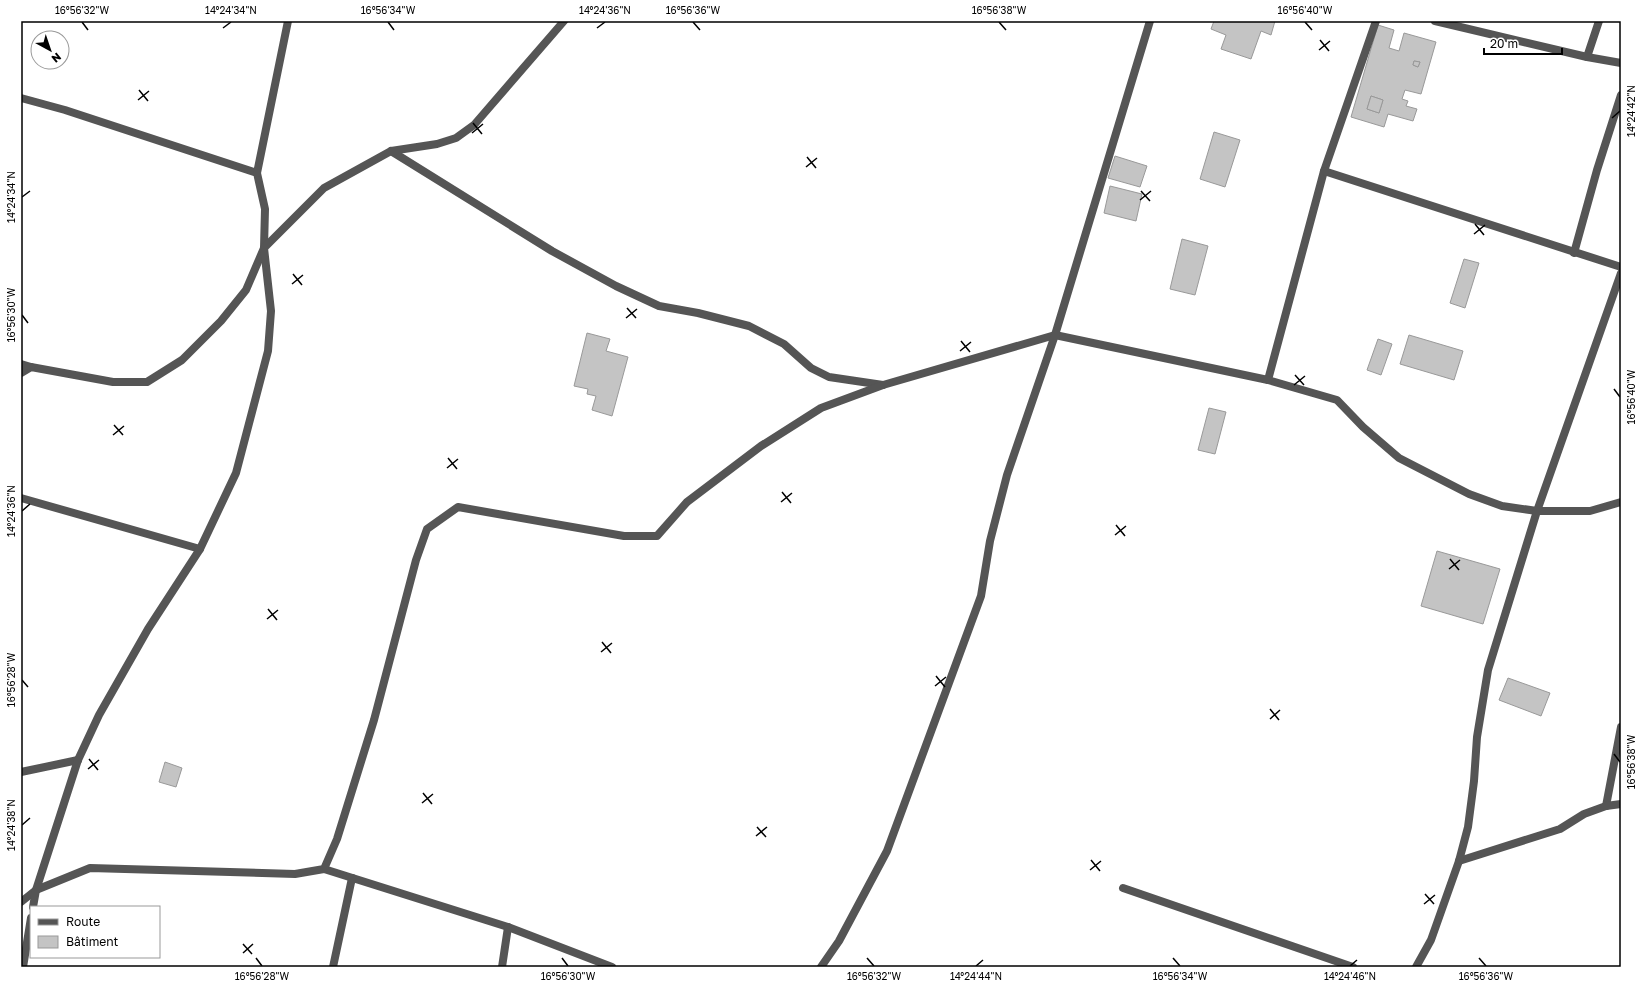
<svg xmlns="http://www.w3.org/2000/svg" width="1642" height="988" font-family="'Golos Text',sans-serif">
  <rect width="100%" height="100%" fill="#fff"/>
  <g fill="#c4c4c4" stroke="#999" fill-rule="evenodd">
    <polygon points="1214,21 1275,21 1271,35 1261,31 1251,59 1221,49 1226,35 1211,29"/>
    <path d="M 1378,25 L 1394,30 L 1389,48 L 1399,51 L 1404,33 L 1436,42 L 1421,94 L 1405,90 L 1402,99 L 1408,101 L 1406,106 L 1417,109 L 1413,121 L 1388,114 L 1384,127 L 1351,117 ZM 1414,61 L 1420,62 L 1418,67 L 1413,65 ZM 1371,96 L 1383,100 L 1379,113 L 1367,109 Z"/>
    <polygon points="1414,61 1420,62 1418,67 1413,65"/>
    <polygon points="1371,96 1383,100 1379,113 1367,109"/>
    <polygon points="1214,132 1240,140 1225,187 1200,179"/>
    <polygon points="1115,156 1147,166 1140,187 1108,178"/>
    <polygon points="1110,186 1142,194 1136,221 1104,213"/>
    <polygon points="1182,239 1208,246 1195,295 1170,289"/>
    <polygon points="1464,259 1479,263 1465,308 1450,303"/>
    <polygon points="587,333 610,339 606,351 628,357 612,416 592,410 596,396 587,394 588,389 574,386"/>
    <polygon points="1409,335 1463,351 1454,380 1400,364"/>
    <polygon points="1378,339 1392,344 1381,375 1367,370"/>
    <polygon points="1209,408 1226,412 1215,454 1198,450"/>
    <polygon points="1437,551 1500,569 1483,624 1421,606"/>
    <polygon points="1508,678 1550,693 1541,716 1499,700"/>
    <polygon points="165,762 182,768 176,787 159,782"/>
  </g>
  <g fill="none" stroke-linecap="round" stroke-linejoin="round">
    <g stroke="#555" stroke-width="8">
      <polyline points="1376,21 1324,171 1268,380 1337,400 1363,427 1399,458 1469,494 1502,506 1537,511 1590,511 1621,502"/>
      <polyline points="1435,21 1587,57 1621,63"/>
      <polyline points="1587,57 1599,21"/>
      <polyline points="21,98 65,110 257,173 265,209 264,248 246,290 221,321 182,360 147,382 113,382 31,367 21,373"/>
      <polyline points="391,151 552,251 616,286 659,306 698,313 749,326 784,344 811,368 829,377 883,385"/>
      <polyline points="1324,171 1621,267"/>
      <polyline points="257,173 288,21"/>
      <polyline points="1574,253 1597,170 1621,95"/>
      <polyline points="21,364 31,367"/>
      <polyline points="21,498 200,549"/>
      <polyline points="21,772 78,760"/>
      <polyline points="1606,806 1621,727"/>
      <polyline points="1459,861 1560,829 1584,814 1606,806 1621,804"/>
      <polyline points="324,869 508,927 612,967"/>
      <polyline points="1123,888 1353,967"/>
      <polyline points="21,902 36,890 90,868 295,874 324,869 337,839 374,720 416,560 427,529 458,507 624,536 657,536 687,502 761,446 821,408 883,385 1055,335 1268,380"/>
      <polyline points="33,907 36,890 78,760 99,715 148,629 200,549 236,473 268,351 271,311 264,248 324,188 391,151 437,144 456,138 474,125 564,21"/>
      <polyline points="23,967 31,918"/>
      <polyline points="333,967 352,878"/>
      <polyline points="502,967 508,927"/>
      <polyline points="821,967 839,941 887,851 981,596 990,541 1007,475 1055,335 1150,21"/>
      <polyline points="1416,967 1431,940 1459,861 1468,827 1474,781 1477,737 1488,670 1537,511 1621,273"/>
    </g>
  </g>
  <path fill="none" stroke="#000" stroke-width="1.5" d="M 82,22 L 88,30M 388,22 L 394,30M 693,22 L 700,30M 999,22 L 1006,30M 1305,22 L 1312,30M 223,28 L 231,22M 597,28 L 605,22M 1320,40 L 1329,51M 1319,50 L 1330,41M 139,90 L 148,101M 138,100 L 149,91M 1612,118 L 1620,111M 473,123 L 482,134M 472,133 L 483,124M 807,157 L 816,168M 806,167 L 817,158M 1141,191 L 1150,201M 22,197 L 30,191M 1140,200 L 1151,191M 1475,224 L 1484,235M 1474,234 L 1485,225M 293,274 L 302,285M 292,284 L 303,275M 627,308 L 636,318M 22,315 L 28,323M 626,318 L 637,309M 961,341 L 970,352M 960,351 L 971,342M 1295,375 L 1304,385M 1294,385 L 1305,376M 1614,389 L 1620,397M 114,425 L 123,435M 113,435 L 124,426M 448,458 L 457,469M 447,468 L 458,459M 782,492 L 791,503M 781,502 L 792,493M 22,511 L 30,504M 1116,525 L 1125,536M 1115,535 L 1126,526M 1450,559 L 1459,570M 1449,569 L 1460,560M 268,609 L 277,620M 267,619 L 278,610M 602,642 L 611,653M 601,652 L 612,643M 936,676 L 945,687M 22,680 L 28,687M 935,686 L 946,677M 1270,709 L 1279,720M 1270,719 L 1280,710M 1614,754 L 1620,762M 89,759 L 98,770M 88,769 L 99,760M 423,793 L 432,804M 422,803 L 433,794M 22,825 L 30,818M 757,827 L 766,837M 756,836 L 767,827M 1091,860 L 1100,871M 1090,870 L 1101,861M 1425,894 L 1434,904M 1424,904 L 1435,895M 243,944 L 252,954M 243,953 L 253,944M 256,958 L 262,966M 562,958 L 568,966M 867,958 L 874,966M 1173,958 L 1180,966M 1479,958 L 1486,966M 976,966 L 983,960M 1350,966 L 1357,960"/>
  <rect width="1642" height="988" fill="none" stroke="#ffffff" stroke-width="44"/>
  <rect x="30" y="906" width="130" height="52" fill="#ffffff" stroke="#999999"/>
  <rect x="38" y="919" width="20" height="6" fill="#555555" stroke="#999999"/>
  <text x="66" y="926" font-size="12" fill="#000000">Route</text>
  <rect x="38" y="936" width="20" height="12" fill="#c4c4c4" stroke="#999999"/>
  <text x="66" y="946" font-size="12" fill="#000000">Bâtiment</text>
  <g transform="translate(50 50) rotate(140)"><circle r="19" fill="#ffffff" stroke="#999999"/>
  <path d="M0-3L7 15L0 10L-7 15Z" fill="#000000"/>
  <text y="-6" font-size="11" font-weight="bold" text-anchor="middle" fill="#000000">N</text>
  </g>
  <path d="M1484 48v6h78v-6" fill="none" stroke="#000000" stroke-width="2"/>
  <text x="1490" y="48" font-size="12" fill="#000000" stroke="#ffffff" stroke-width="3" paint-order="stroke">20 m</text>
  <rect x="22" y="22" width="1598" height="944" fill="none" stroke="#000" stroke-width="1.5"/>
  <g font-size="10" text-anchor="middle" fill="#000">
    <text x="82" y="14">16°56'32"W</text>
    <text x="231" y="14">14°24'34"N</text>
    <text x="388" y="14">16°56'34"W</text>
    <text x="605" y="14">14°24'36"N</text>
    <text x="693" y="14">16°56'36"W</text>
    <text x="999" y="14">16°56'38"W</text>
    <text x="1305" y="14">16°56'40"W</text>
    <text transform="translate(1631 111) rotate(-90)" y="4">14°24'42"N</text>
    <text transform="translate(11 197) rotate(-90)" y="4">14°24'34"N</text>
    <text transform="translate(11 315) rotate(-90)" y="4">16°56'30"W</text>
    <text transform="translate(1631 397) rotate(-90)" y="4">16°56'40"W</text>
    <text transform="translate(11 511) rotate(-90)" y="4">14°24'36"N</text>
    <text transform="translate(11 680) rotate(-90)" y="4">16°56'28"W</text>
    <text transform="translate(1631 762) rotate(-90)" y="4">16°56'38"W</text>
    <text transform="translate(11 825) rotate(-90)" y="4">14°24'38"N</text>
    <text x="262" y="980">16°56'28"W</text>
    <text x="568" y="980">16°56'30"W</text>
    <text x="874" y="980">16°56'32"W</text>
    <text x="976" y="980">14°24'44"N</text>
    <text x="1180" y="980">16°56'34"W</text>
    <text x="1350" y="980">14°24'46"N</text>
    <text x="1486" y="980">16°56'36"W</text>
  </g>
</svg>
